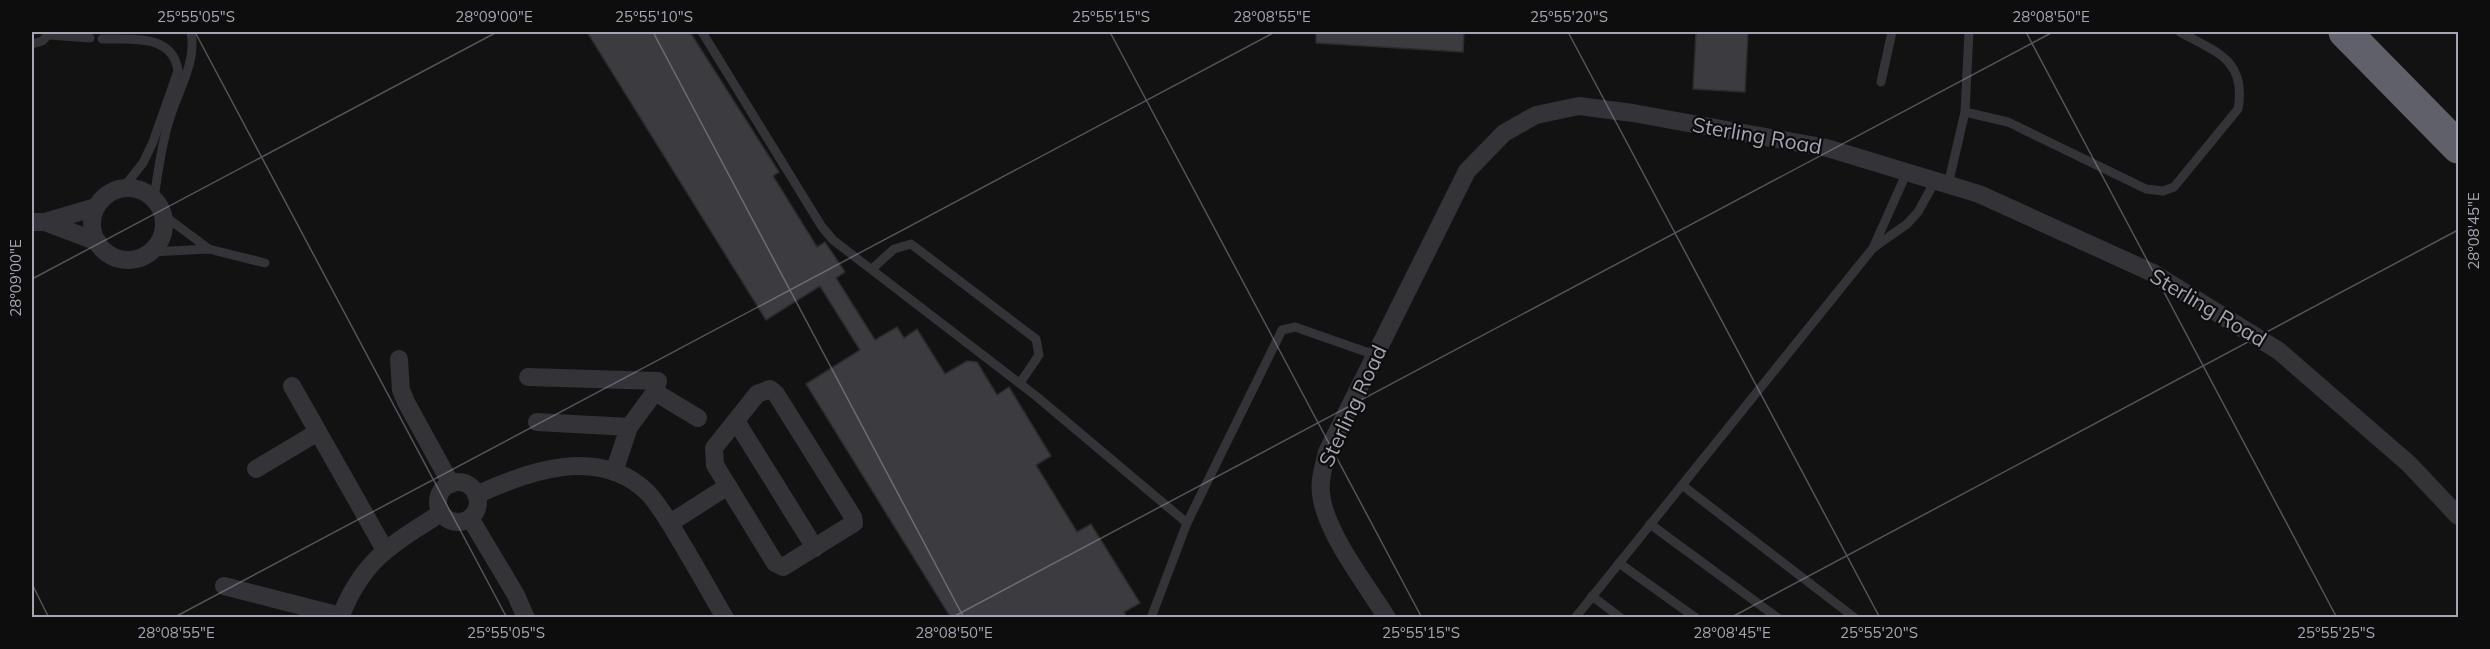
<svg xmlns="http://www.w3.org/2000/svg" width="2490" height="649" font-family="Mulish,sans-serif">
  <rect width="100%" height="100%" fill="#121213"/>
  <g fill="#3c3c40" stroke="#2c2c2f" stroke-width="1.5">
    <polygon points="587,32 690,32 779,172 773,176 817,247 825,242 845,272 836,278 875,340 897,327 904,338 917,329 945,374 967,361 977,362 997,395 1009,387 1051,456 1036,465 1077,532 1091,524 1140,603 1124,612 1127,618 951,618 806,384 860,350 820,286 766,320"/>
    <polygon points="1316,32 1464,32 1463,52 1316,43"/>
    <polygon points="1696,32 1748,32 1745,92 1693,89"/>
  </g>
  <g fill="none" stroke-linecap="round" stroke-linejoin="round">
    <g stroke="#333338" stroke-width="9">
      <polyline points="702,32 822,227 833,240 1036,396 1187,523 1282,330 1295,327 1375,355"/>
      <polyline points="49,35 90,38"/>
      <path d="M 102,39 C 131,40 173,33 178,71 L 153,142 L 143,163 L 123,188"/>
      <polyline points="32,44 42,41 51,32"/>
      <polyline points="1881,82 1892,32"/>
      <path d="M 1965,112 L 2008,122 L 2146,189 L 2163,191 L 2174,187 L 2238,109 C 2247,60 2216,52 2180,32"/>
      <polyline points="1948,185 1965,112 1969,32"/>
      <path d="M 154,198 C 158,173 161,146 169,121 C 177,92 197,63 191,32"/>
      <polyline points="162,214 209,249"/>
      <polyline points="1873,248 1907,172"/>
      <polyline points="150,252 209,249 265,263"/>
      <polyline points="872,269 894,249 911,244 1036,339 1039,355 1020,383"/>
      <polyline points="1682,485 1855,618"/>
      <polyline points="1650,524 1778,618"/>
      <polyline points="1619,563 1696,618"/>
      <polyline points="1592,596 1621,618"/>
      <polyline points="1151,618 1187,523"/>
      <polyline points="1575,618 1873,248 1907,224 1918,212 1935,181"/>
    </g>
    <g stroke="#333338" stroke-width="18">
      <circle cx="128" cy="224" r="36"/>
      <polyline points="32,222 45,222 96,207"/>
      <polyline points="45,222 98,242"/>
      <polyline points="399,359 401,390 406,402 451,484"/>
      <polyline points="528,377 658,381 655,392 629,427 614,472"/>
      <polyline points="292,386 385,550"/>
      <polygon points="770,389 776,394 853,517 854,523 783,567 775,563 715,465 714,448 757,394"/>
      <polyline points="655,392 698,418"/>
      <polyline points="736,421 815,548"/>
      <polyline points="537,422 629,427"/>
      <polyline points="256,469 318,432"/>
      <circle cx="458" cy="502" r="20"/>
      <path d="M 476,495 C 528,471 599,445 648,493 C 661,507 671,525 681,542 C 696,567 710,592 725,618"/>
      <polyline points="470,518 516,595 526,618"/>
      <polyline points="670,523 728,486"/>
      <polyline points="224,586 341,616"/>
      <path d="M 340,618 C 362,560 392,544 441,513"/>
      <path d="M 1387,618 C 1366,584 1325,532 1321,494 C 1319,479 1324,466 1327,452 L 1467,171 L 1504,133 L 1536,115 L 1579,106 L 1633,113 L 1827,148 L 1979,194 L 2153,273 L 2279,351 L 2409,464 L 2458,516"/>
    </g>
    <polyline stroke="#5f6069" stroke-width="33" points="2345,32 2458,147"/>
  </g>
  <path fill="none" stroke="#a4a6b3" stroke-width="1.5" stroke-opacity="0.45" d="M 195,32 L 507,618M 653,32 L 964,618M 1110,32 L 1422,618M 1568,32 L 1880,618M 2026,32 L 2337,618M 32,279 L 497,32M 32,584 L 49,618M 173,618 L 1275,32M 951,618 L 2053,32M 1730,618 L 2458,230"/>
  <g text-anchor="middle" stroke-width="4.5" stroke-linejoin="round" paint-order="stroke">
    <g font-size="21" fill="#a4a6b3" stroke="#0d0d0e">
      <text transform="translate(1757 136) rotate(10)" y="7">Sterling Road</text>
      <text transform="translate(2208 308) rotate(31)" y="7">Sterling Road</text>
      <text transform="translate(1353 406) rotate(-65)" y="7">Sterling Road</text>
    </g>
  </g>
  <rect width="2490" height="649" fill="none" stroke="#0d0d0e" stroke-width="66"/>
  <rect x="33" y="33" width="2424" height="583" fill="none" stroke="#a4a6b3" stroke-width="2"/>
  <g font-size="15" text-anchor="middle" fill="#a4a6b3">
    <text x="196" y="22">25°55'05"S</text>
    <text x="494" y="22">28°09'00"E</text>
    <text x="654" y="22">25°55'10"S</text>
    <text x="1111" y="22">25°55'15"S</text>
    <text x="1272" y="22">28°08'55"E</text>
    <text x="1569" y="22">25°55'20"S</text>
    <text x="2051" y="22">28°08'50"E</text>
    <text transform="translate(2474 231) rotate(-90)" y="5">28°08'45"E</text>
    <text transform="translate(16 278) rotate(-90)" y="5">28°09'00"E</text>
    <text x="176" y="638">28°08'55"E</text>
    <text x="506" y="638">25°55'05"S</text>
    <text x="954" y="638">28°08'50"E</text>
    <text x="1421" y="638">25°55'15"S</text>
    <text x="1732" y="638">28°08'45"E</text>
    <text x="1879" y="638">25°55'20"S</text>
    <text x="2336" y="638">25°55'25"S</text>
  </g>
</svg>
